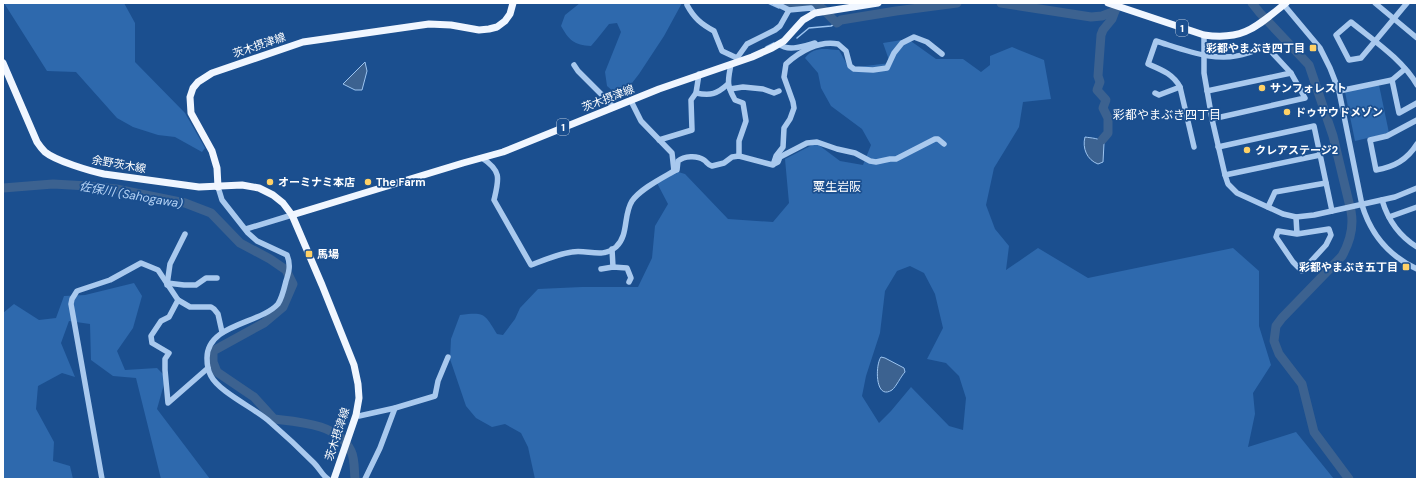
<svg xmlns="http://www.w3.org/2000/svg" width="1420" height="482" font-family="'DM Sans','Noto Sans JP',sans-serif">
  <rect width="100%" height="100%" fill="#1b4f8f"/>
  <g fill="#2e69ad" fill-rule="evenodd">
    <polygon points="4,3 124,3 135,23 135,62 185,113 205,148 202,152 175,137 158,135 133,127 117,118 76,72 47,71"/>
    <path d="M 580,3 L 682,3 L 664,36 L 639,74 L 622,96 L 614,92 L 607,86 L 605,72 L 621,32 L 617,23 L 609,24 L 597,39 L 591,46 C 574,45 569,40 561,26 L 565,15 Z"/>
    <path d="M 908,39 L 936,59 L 963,59 L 981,72 L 990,65 L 990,56 L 1012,47 L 1044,60 L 1051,99 L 1023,102 L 1019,127 L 994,168 L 986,205 L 995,229 L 1009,246 L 1006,270 L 1038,248 L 1088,278 L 1233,248 L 1259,271 L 1259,326 L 1271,365 L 1253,393 L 1255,414 L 1248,447 L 1296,432 L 1334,479 L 535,479 L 528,447 L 521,433 L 505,424 L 492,427 L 476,418 L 466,406 L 450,359 L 451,339 L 460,315 C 485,312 484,313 497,334 L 503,335 L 515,319 L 520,308 L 538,289 L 582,287 L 638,287 L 652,258 L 655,226 L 668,204 L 657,183 L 675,171 L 685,174 L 728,219 L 773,222 L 789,203 L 785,159 L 816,143 L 840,161 L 863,165 L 871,145 L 862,129 L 831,106 L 821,88 L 818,73 L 805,58 C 814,46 825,49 839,50 L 849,68 L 890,63 L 883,43 ZM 910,266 L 924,273 L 935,294 L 943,328 L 927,359 L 946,363 L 959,376 L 966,398 L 963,430 L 949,426 L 911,387 L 891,411 L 879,423 L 862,396 L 866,376 L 880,333 L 885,291 L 897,271 Z"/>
    <polygon points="1379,85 1389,133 1355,141 1345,92"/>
    <polygon points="134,283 142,296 133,328 117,351 125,370 157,368 166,377 157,409 210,479 161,479 136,378 113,376 91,360 90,324 69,321 61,343 75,377 62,373 38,386 36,409 54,442 53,461 70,466 73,479 3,479 3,313 14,304 39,320 56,318 64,296 85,295"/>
  </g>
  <g fill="#3c6290" stroke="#9cc4f0">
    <polygon points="365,62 367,71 362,90 355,90 343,84"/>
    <path d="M 1085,137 C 1091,138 1100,138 1104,143 L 1103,162 L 1098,164 C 1087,160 1082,148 1085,137 Z"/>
    <path d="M 881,357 L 885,358 L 904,368 L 905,372 C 901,376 896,387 892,390 C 875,401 875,365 881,357 Z"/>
  </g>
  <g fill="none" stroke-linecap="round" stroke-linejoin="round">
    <g stroke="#9cc4f0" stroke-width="1.5">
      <polyline points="768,3 779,8"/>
      <polyline points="797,38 809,28 831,26 837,23"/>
      <polyline points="766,47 774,43"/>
    </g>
    <g stroke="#3c6290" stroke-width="9">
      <path d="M 781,3 C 799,11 802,1 815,4 C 823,6 830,18 837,23 L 841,20 L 896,11 L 957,3"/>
      <polyline points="1001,3 1091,17 1102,16 1115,11"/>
      <path d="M 1252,3 L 1260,13 L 1309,65 L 1333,136 L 1351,211 C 1354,227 1350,242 1342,256 L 1282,318 L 1276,326 L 1274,341 L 1279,354 L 1302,384 L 1314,432 L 1349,479"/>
      <polyline points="1102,140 1108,133 1108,118 1103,108 1106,100 1097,90 1100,82 1098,76 1101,35 1103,30 1112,19 1115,11"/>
      <path d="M 3,188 L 53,184 L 88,186 L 116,189 L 185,203 L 211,213 L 240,243 L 270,259 L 286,270 L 293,284 L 283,307 L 264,323 L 213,351 L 213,362 L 217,372 L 254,397 L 274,419 C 300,422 338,424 351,451 C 355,459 354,470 355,479"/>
    </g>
    <g stroke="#a9c9ee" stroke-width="5.5">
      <polyline points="775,3 789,10 811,8 815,13"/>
      <polyline points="1375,3 1417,38"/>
      <path d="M 1407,3 L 1361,58 L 1349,60 L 1336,35 L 1351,22 C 1373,40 1403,60 1417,85"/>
      <path d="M 687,5 C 694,18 701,24 714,31 L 722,51 L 737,58"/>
      <path d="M 1284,5 L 1320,48 L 1330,68 L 1339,91 L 1362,205 C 1371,235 1389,256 1417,269"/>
      <polyline points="1204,35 1204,73 1212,119 1225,175 1228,184 1237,193 1283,214 1296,217 1314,215 1395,197 1417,188"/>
      <path d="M 779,44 C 788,52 804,46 815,43 L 816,45"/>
      <polyline points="738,61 737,58 747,44 775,30 780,26 789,10"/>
      <path d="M 731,64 C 728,81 726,84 735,100 L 743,103 L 746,121 L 739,141 L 739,156"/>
      <polyline points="574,65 578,71 611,104 612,108"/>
      <polyline points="1392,80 1399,113 1417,103"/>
      <polyline points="730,89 743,87 763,89 774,93 779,91"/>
      <polyline points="1207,91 1291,73"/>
      <polyline points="1339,91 1392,80 1405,69"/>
      <path d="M 696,93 C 711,96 717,94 728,84"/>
      <polyline points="1155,93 1159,95 1180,87"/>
      <path d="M 1417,120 L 1387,136 L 1370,140 L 1376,170 C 1394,167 1407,160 1417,144"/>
      <polyline points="659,140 692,130 691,100 696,93 699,74"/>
      <path d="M 1194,147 L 1180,87 C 1173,74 1162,70 1148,64 L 1156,41 C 1185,50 1217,64 1248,53 C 1254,51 1259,48 1265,45 L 1291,73 L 1305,98 L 1212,119"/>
      <polyline points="1218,147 1314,126 1332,211"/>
      <path d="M 482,158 C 502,171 499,179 494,200 L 531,265 C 544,260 558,254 572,252 C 587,249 602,259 616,247 C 629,235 623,215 632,201 C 640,189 662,178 674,171 L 672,153 L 641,121 L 631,101"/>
      <polyline points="774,164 778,162 780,157 807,143 817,142 837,149 855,153 870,161 876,162 890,159 896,159 935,139 938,139 944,144"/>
      <path d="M 674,171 L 677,170 L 678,161 C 684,156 697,155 704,160 C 707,162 708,165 712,166 L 724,163 L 732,157 L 739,156 L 773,165 L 776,156 L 783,147 L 784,128 L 790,119 L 794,108 L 793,102 L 784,77 L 786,64 C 799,52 819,40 838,44 L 846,51 L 850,66 L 854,69 L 873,70 L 887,68 L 894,53 L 902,43 L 914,37 L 927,42 L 942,54"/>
      <polyline points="1225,175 1320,155"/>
      <path d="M 218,187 L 222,200 L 248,233 L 257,241 L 287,255 C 291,265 289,272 286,281 C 284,289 282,298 278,304 C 260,324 207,324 207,358 C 207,364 208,371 211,376 C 219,392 256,409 270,422 C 285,435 300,449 314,463 C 320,469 322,475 328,479"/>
      <path d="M 1382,200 C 1388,220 1399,236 1417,247"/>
      <polyline points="1268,207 1275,192 1326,183"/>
      <polyline points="1296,217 1297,234 1329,229 1331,235 1326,245 1302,271 1293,262 1276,237 1278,231 1297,234"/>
      <polyline points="1389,217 1417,207"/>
      <polyline points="246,229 292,215"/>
      <polyline points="612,249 613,267"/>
      <polyline points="601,269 613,267 627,268 631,278 629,282"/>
      <polyline points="167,283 184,285 196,285 206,278 217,278"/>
      <polyline points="167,285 170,264 185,234"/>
      <polyline points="178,300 190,307 211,307 214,309 218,314 222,332"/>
      <polyline points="356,415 359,416 395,408 435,396 438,381 448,357"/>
      <polyline points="102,479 71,304 72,299 77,291 110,280 141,263 158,270 178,300 169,317 161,321 151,336 152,343 169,353 165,359 165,370 168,403 208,368"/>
      <polyline points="365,479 380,448 395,408"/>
    </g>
    <g stroke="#f0f6ff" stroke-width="7">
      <path d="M 1108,3 L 1204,35 C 1244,41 1257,26 1286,3"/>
      <path d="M 3,63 L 37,142 C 39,145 42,149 45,152 C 56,161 90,171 104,174 L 199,187 L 242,185 L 259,188 L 273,195 L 283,203 L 292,215 L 322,285 L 354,365 L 358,384 L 359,398 L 356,415 L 334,479"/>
      <polyline points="218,187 217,168 212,151 191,113 190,97 193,88 198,82 212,73 303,42 429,24 451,25 479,30 489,29 497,27 505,21 510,14 513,3"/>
      <polyline points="292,215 463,163 503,152 659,89 752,57 772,48 784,41 803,20 815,13 878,3"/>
    </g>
  </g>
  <g fill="#ffd166" stroke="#1b4f8f" stroke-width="1.5">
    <rect x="1309" y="44" width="8" height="8" rx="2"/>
    <circle cx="1262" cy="88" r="4"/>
    <circle cx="1287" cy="112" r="4"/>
    <circle cx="1247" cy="150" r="4"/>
    <circle cx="270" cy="182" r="4"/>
    <circle cx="368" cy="182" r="4"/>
    <rect x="305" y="250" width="8" height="8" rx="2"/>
    <rect x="1402" y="263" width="8" height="8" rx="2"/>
  </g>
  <g text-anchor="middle" stroke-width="3.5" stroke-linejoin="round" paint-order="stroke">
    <g fill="#1b4f8f" stroke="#bbcadd" stroke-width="1">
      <rect x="1176" y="20" width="12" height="16" rx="3"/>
      <rect x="557" y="119" width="12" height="16" rx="3"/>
    </g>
    <g font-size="10" font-weight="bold" fill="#fff">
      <text x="1182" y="32">1</text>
      <text x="563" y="131">1</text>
    </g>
    <g font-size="11" fill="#fff" stroke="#1b4f8f">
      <text transform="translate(259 45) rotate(-19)" y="4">茨木摂津線</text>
      <text transform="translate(608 98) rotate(-21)" y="4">茨木摂津線</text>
      <text transform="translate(119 164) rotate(10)" y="4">余野茨木線</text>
      <text transform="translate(337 434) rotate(-72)" y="4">茨木摂津線</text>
    </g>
    <g font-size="11" font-weight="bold" fill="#fff" stroke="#1b4f8f" text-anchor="start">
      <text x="1305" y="52" text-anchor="end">彩都やまぶき四丁目</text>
      <text x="1270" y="92">サンフォレスト</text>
      <text x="1295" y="116">ドゥサウドメゾン</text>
      <text x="1255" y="154">クレアステージ2</text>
      <text x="278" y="186">オーミナミ本店</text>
      <text x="376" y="186">The Farm</text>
      <text x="317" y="258">馬場</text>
      <text x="1398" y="271" text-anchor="end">彩都やまぶき五丁目</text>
    </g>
    <g font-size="12" fill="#fff" stroke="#1b4f8f">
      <text x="1167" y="119">彩都やまぶき四丁目</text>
      <text x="837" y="191">粟生岩阪</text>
    </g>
    <g font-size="12" font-style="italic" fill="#b5d3f5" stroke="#1b4f8f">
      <text transform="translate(131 195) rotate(10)" y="4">佐保川 (Sahogawa)</text>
    </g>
  </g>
  <rect width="1420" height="482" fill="none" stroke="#ffffff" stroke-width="8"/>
</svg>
